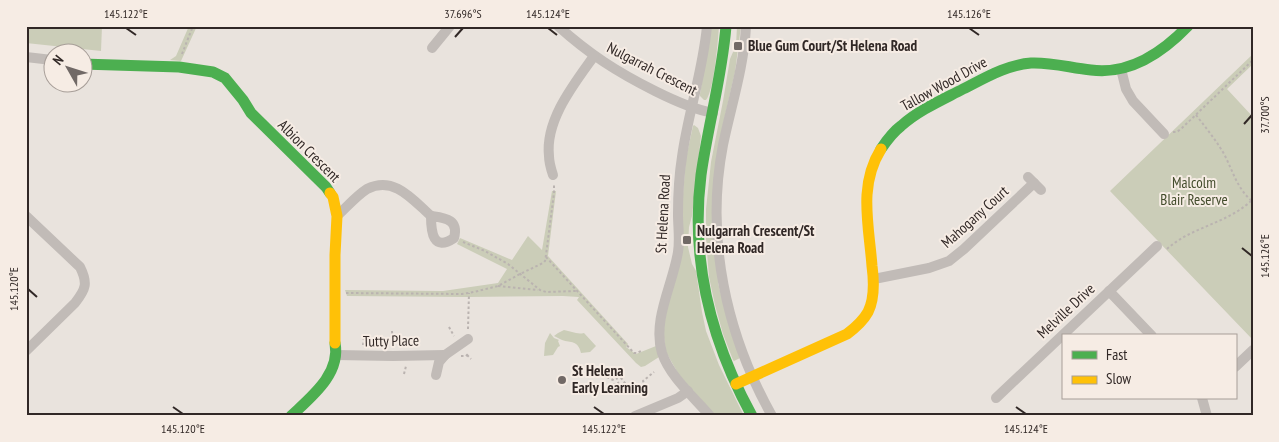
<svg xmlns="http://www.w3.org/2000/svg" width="1279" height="442" font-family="'PT Sans Narrow',sans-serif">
  <rect width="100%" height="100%" fill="#e9e3dd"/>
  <g fill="#cbcdb8">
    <polygon points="26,26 102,26 101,51 26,43"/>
    <polygon points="189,26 197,26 181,61 170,60 176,56"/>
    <path d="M 711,26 L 719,26 C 718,41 714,90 706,100 L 704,100 L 700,96 L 700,94 Z"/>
    <polygon points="737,26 741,26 735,72 722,129 718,283 728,322 740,358 734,361 733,360 723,334 715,305 709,277 706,239 706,209 711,162 723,101 730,59 736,45"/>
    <polygon points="1253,54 1253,64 1227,89 1253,117 1253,340 1110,191"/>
    <polygon points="694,125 698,128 701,136 692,216 689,227 688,247 692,264 696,271 702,312 706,331 719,365 744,416 716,416 679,375 666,352 663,330 683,194 686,158 693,126"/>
    <polygon points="552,191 556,191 548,256 628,344 626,347 636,354 656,346 659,357 645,366 641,367 636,363 577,300 579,297 563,296 466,297 347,296 345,290 443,291 498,283 507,269 457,244 460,238 512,260 528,236 542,250"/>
    <path d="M 564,330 C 571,331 577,335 584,333 L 596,346 L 590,352 L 581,353 C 578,340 571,343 562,340 C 559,339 557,337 554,336 L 558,333 Z"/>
    <polygon points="550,333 554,338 559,340 558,341 560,346 558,347 553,355 544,356 545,343"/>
  </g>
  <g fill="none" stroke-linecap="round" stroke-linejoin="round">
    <g stroke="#bab3b0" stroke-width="2" stroke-dasharray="2.5 2.5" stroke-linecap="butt">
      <polyline points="182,54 193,26"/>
      <path d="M 1196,115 C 1206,128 1216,140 1224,154 C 1233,171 1237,189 1253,202"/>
      <polyline points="1173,132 1177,132 1182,128 1253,60"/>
      <polyline points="463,242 485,251 508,264 540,290 546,292 577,291"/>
      <path d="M 1167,249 C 1191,227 1226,224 1251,201"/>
      <polyline points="546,257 634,353 637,353 643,350"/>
      <polyline points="498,286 538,290"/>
      <polyline points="346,293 462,294 474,292 498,286 520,274 543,263 545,261 546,255 554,193 554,185"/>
      <polyline points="449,327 454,336"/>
      <polyline points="468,329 469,293"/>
      <polyline points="392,331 393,346"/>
      <polyline points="363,345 364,337"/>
      <polyline points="467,355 471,359"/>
      <polyline points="461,356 466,356 468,354"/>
      <polyline points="404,374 406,366"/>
      <polyline points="607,377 613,380 618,392 621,391 616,376 619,375 630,390 647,389 643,381 654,372"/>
    </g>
    <g stroke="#c1bbb7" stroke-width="10">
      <path d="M 558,26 C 589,54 617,72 655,91 C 673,100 692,109 713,113"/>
      <path d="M 707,26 C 703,71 688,113 682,157 C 679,176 678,195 678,214 C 678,227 680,240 678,252 C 673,284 652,320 662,353 C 670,377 694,397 710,416"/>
      <path d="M 746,26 C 744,67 731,106 723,145 C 705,238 726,334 772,416"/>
      <polyline points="432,48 450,26"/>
      <polyline points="26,57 52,60"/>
      <polyline points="1121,69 1126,89 1133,101 1164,134"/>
      <path d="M 553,175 C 551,169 549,163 549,156 C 545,120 574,84 594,56"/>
      <polyline points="1028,177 1041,190"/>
      <path d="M 26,216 L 80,267 C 88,283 86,289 75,303 L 26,351"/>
      <path d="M 337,216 C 347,207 356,196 367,189 C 394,175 413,200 431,216"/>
      <path d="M 431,216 C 445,218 459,219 454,238 C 433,252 431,232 431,216 Z"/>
      <polyline points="874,279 929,268 949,261 964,249 1034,183"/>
      <polyline points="1109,291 1152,336"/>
      <polyline points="336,355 393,356 445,355"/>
      <polyline points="1235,367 1253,350"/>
      <polyline points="436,375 439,362 445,355 468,339"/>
      <polyline points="996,398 1157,246"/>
      <polyline points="1202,398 1207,416"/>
      <polyline points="635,416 678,398 688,391"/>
    </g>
    <g stroke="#4caf50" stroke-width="11">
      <path d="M 726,26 C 722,77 708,125 701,175 C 690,262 711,341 752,416"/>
      <polyline points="82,64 179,67 213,72 225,78 243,100 251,113 326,187 330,193"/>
      <path d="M 881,149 C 887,140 893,132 901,126 C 919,110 942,100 963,89 C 985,78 1006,65 1031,63 C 1051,62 1071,68 1091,70 C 1129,75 1163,52 1188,26"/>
      <path d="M 291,416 C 311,397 341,374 335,343"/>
    </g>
    <g stroke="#ffc107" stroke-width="11">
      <polyline points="330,193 333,197 337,216 335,255 335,343"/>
      <path d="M 736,384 L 847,334 C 855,328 863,321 868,312 C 875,298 874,281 872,266 C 869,225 858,186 881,149"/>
    </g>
  </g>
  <path fill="none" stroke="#312826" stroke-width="2" d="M 126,28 L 136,35M 548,28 L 557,35M 969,28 L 979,35M 455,37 L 463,28M 1244,124 L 1252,115M 1242,248 L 1252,256M 28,289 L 37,297M 173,407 L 183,414M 594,407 L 604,414M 1016,407 L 1026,414"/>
  <g fill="#716966" stroke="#f6ece4" stroke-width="2">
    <rect x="733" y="41" width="10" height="10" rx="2.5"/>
    <rect x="682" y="235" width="10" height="10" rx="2.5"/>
    <circle cx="562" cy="380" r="5"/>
  </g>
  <g text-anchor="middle" stroke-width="4" stroke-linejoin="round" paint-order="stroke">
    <g font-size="15" font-weight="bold" fill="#312826" stroke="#f6ece4" text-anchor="start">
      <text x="748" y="51">Blue Gum Court/St Helena Road</text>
      <text x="697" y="236">Nulgarrah Crescent/St<tspan x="697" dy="17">Helena Road</tspan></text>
      <text x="572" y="376">St Helena<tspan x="572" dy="17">Early Learning</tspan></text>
    </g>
    <g font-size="15" fill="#312826" stroke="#f6ece4">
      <text transform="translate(652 69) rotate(27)" y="5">Nulgarrah Crescent</text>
      <text transform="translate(944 84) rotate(-29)" y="5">Tallow Wood Drive</text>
      <text transform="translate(309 151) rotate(45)" y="5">Albion Crescent</text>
      <text transform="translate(663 214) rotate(-87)" y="5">St Helena Road</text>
      <text transform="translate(975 217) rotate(-42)" y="5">Mahogany Court</text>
      <text transform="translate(1066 311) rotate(-43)" y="5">Melville Drive</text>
      <text transform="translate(391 341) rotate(-1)" y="5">Tutty Place</text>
    </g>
    <g font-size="15" fill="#444d2d" stroke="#f6ece4">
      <text x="1194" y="188">Malcolm<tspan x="1194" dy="17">Blair Reserve</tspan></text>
    </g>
  </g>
  <rect width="1279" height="442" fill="none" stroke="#f6ece4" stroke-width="55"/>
  <rect x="1062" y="334" width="175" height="65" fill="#f6ece4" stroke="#a79e98"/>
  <rect x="1072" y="351" width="25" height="8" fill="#4caf50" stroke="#a79e98"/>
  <text x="1106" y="360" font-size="15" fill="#312826">Fast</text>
  <rect x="1072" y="376" width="25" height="8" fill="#ffc107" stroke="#a79e98"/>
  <text x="1106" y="384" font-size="15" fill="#312826">Slow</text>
  <g transform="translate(68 68) rotate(309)"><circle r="24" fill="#f6ece4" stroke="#a79e98"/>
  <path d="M0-4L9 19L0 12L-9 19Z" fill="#716966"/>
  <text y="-8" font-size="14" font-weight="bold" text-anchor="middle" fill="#312826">N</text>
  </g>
  <rect x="28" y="28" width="1224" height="386" fill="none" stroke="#312826" stroke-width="2"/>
  <g font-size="12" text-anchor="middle" fill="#312826">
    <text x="126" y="18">145.122°E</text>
    <text x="463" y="18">37.696°S</text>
    <text x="548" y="18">145.124°E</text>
    <text x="969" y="18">145.126°E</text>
    <text transform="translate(1265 115) rotate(-90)" y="4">37.700°S</text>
    <text transform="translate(1265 256) rotate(-90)" y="4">145.126°E</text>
    <text transform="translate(14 289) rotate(-90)" y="4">145.120°E</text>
    <text x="183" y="433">145.120°E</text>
    <text x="604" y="433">145.122°E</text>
    <text x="1026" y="433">145.124°E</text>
  </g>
</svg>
